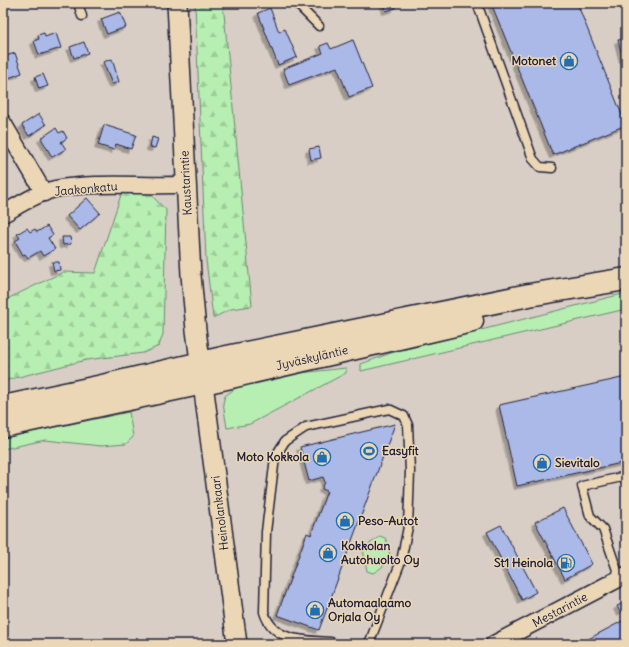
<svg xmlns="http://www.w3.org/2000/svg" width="629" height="647" font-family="Delius,sans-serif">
  <defs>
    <pattern id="forest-firs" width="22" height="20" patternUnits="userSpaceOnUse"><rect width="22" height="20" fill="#b7eeb1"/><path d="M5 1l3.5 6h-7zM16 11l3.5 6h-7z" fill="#9dcc99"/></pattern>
    <filter id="shadow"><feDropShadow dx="-3.5" dy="3.5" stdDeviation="0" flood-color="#0004"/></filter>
  </defs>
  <rect width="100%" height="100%" fill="#d8cec5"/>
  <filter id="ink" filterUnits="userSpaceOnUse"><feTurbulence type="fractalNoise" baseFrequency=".025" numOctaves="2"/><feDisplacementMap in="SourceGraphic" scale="8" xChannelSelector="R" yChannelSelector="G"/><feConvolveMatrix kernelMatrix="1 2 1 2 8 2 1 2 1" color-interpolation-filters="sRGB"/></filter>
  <g filter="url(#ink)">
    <g fill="#b7eeb1" stroke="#6c8876">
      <polygon points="626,293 626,309 361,371 361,364 391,353"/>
      <polygon points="346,368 346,373 250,424 227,428 223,403 225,396 244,382 291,374"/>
      <polygon points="129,412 133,437 126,444 101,446 45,440 3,449 3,438"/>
      <path d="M 380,536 L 385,538 C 394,555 389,564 373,573 L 367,571 L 363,549 Z"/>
    </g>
    <g fill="url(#forest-firs)" stroke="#6c8876">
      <polygon points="195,3 223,3 252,306 231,309 213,318 206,260"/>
      <polygon points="122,192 150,194 166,210 163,334 159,346 143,353 86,360 3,381 3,301 63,272 95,273"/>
    </g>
    <g fill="#abb9e9" stroke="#22223b" filter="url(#shadow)">
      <polygon points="384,3 395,3 396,8 386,11"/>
      <polygon points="491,3 577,3 626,125 553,155"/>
      <polygon points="270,8 279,32 285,29 297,57 278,65 258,13"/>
      <polygon points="120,12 126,27 107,34 101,19"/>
      <polygon points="44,33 45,37 56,33 61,48 39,55 34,41 39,39 38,35"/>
      <polygon points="626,39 626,58 623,59 618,40"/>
      <polygon points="353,40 372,88 349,97 337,67 289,85 283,69 323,53 320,46 328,43 331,49"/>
      <polygon points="84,42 88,53 74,58 70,47"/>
      <polygon points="15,53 22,73 3,80 3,57"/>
      <polygon points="112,59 119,82 112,84 103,62"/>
      <polygon points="43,74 48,86 39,89 35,77"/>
      <polygon points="39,114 46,125 29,136 22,125"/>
      <polygon points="104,125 136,135 131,149 116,144 114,150 98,145"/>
      <polygon points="56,128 59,133 63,131 67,138 61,142 66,149 52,157 41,138"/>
      <polygon points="152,137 158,139 155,148 150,147"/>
      <polygon points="319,147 321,158 311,160 309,149"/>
      <polygon points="87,198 100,213 80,230 67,216"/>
      <polygon points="47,226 53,235 48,238 55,249 43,256 40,251 28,258 25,254 23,255 15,241 20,238 17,234 27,228 30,232 35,229 37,232"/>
      <polygon points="62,237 70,237 71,244 63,245"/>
      <polygon points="52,262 59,262 60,270 54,271"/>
      <polygon points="626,377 626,462 517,486 499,405"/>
      <polygon points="395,424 319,630 277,615 307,533 311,535 327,491 322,489 325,482 323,477 309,481 300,447"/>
      <polygon points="563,508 592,564 565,579 535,522"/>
      <polygon points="501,525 536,592 522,600 487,532"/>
      <polygon points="626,602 626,609 620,612 617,606"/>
      <polygon points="626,619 626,644 579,644"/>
    </g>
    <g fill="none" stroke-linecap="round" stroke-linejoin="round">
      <defs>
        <g id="service">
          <polyline points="78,3 82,16"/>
          <polyline points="296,3 319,26"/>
          <polyline points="477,3 533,159 540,167 552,168"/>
          <polyline points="620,579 603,529 590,516 582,486 626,476"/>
          <path d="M 333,644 L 331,642 C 304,640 273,642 264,612 L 266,532 L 275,457 L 285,441 L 306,427 L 389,409 L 404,416 L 408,425 L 410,471 L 408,527 L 401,561 L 370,641 L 367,644"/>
        </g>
        <g id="minor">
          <polyline points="3,123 44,193"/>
          <path d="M 3,214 C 19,205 37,193 55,189 C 94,182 136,186 175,185 L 187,183"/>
          <polyline points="494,644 626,575"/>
        </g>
        <polyline id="tertiary" points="177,3 191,275 196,330 237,644"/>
        <g id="trunk">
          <polyline points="3,407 98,387 227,357 529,295 626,279"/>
          <polyline points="3,426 231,377 472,321"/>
        </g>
      </defs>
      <use href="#service" stroke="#22223b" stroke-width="11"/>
      <use href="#minor" stroke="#22223b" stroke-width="19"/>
      <use href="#tertiary" stroke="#22223b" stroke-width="22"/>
      <use href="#trunk" stroke="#22223b" stroke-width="25"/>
      <use href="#service" stroke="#ebd7b5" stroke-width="8"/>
      <use href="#minor" stroke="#ebd7b5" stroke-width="16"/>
      <use href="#tertiary" stroke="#ebd7b5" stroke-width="19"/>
      <use href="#trunk" stroke="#ebd7b5" stroke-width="22"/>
    </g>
  </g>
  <defs>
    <symbol id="shop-ring" viewBox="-11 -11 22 22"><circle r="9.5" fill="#ebd7b5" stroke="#1f6fb2" stroke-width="1.5"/><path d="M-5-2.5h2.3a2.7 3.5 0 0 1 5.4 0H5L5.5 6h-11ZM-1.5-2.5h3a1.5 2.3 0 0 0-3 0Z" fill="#1f6fb2"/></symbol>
    <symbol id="stadium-ring" viewBox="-11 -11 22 22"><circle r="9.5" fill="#ebd7b5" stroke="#1f6fb2" stroke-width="1.5"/><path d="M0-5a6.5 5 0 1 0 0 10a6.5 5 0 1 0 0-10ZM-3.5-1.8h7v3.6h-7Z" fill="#1f6fb2"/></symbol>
    <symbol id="fuel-ring" viewBox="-11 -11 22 22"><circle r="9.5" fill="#ebd7b5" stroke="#1f6fb2" stroke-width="1.5"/><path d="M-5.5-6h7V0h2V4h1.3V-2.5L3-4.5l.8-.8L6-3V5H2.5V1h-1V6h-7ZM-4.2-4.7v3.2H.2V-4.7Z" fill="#1f6fb2"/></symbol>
  </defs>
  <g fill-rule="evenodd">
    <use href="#shop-ring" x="559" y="51" width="20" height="20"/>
    <use href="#stadium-ring" x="359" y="441" width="20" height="20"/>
    <use href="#shop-ring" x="312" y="447" width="20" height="20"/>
    <use href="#shop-ring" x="532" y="453" width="20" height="20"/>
    <use href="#shop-ring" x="335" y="511" width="20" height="20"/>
    <use href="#shop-ring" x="318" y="543" width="20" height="20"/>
    <use href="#fuel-ring" x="556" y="553" width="20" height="20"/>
    <use href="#shop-ring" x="305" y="600" width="20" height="20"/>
  </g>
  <g text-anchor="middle" stroke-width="3" stroke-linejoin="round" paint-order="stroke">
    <g font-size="12" font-weight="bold" fill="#22223b" stroke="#ebd7b5" text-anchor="start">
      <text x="556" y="65" text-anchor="end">Motonet</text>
      <text x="382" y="455">Easyfit</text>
      <text x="309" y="461" text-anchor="end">Moto Kokkola</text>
      <text x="555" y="467">Sievitalo</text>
      <text x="358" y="525">Peso-Autot</text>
      <text x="341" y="550">Kokkolan<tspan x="341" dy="14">Autohuolto Oy</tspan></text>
      <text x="553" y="567" text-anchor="end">St1 Heinola</text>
      <text x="328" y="607">Automaalaamo<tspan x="328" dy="14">Orjala Oy</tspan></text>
    </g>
    <g font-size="12" fill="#22223b" stroke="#ebd7b5">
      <text transform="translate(186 183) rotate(-93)" y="4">Kaustarintie</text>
      <text transform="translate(86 189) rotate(-5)" y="4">Jaakonkatu</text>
      <text transform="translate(312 358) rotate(-13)" y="4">Jyväskyläntie</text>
      <text transform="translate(220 513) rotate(-97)" y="4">Heinolankaari</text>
      <text transform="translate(560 610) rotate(-28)" y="4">Mestarintie</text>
    </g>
  </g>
  <rect width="629" height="647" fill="none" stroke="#ebd7b5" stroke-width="16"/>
  <rect x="8" y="8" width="613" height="631" fill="none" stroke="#22223b" stroke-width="1.5" filter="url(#ink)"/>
</svg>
